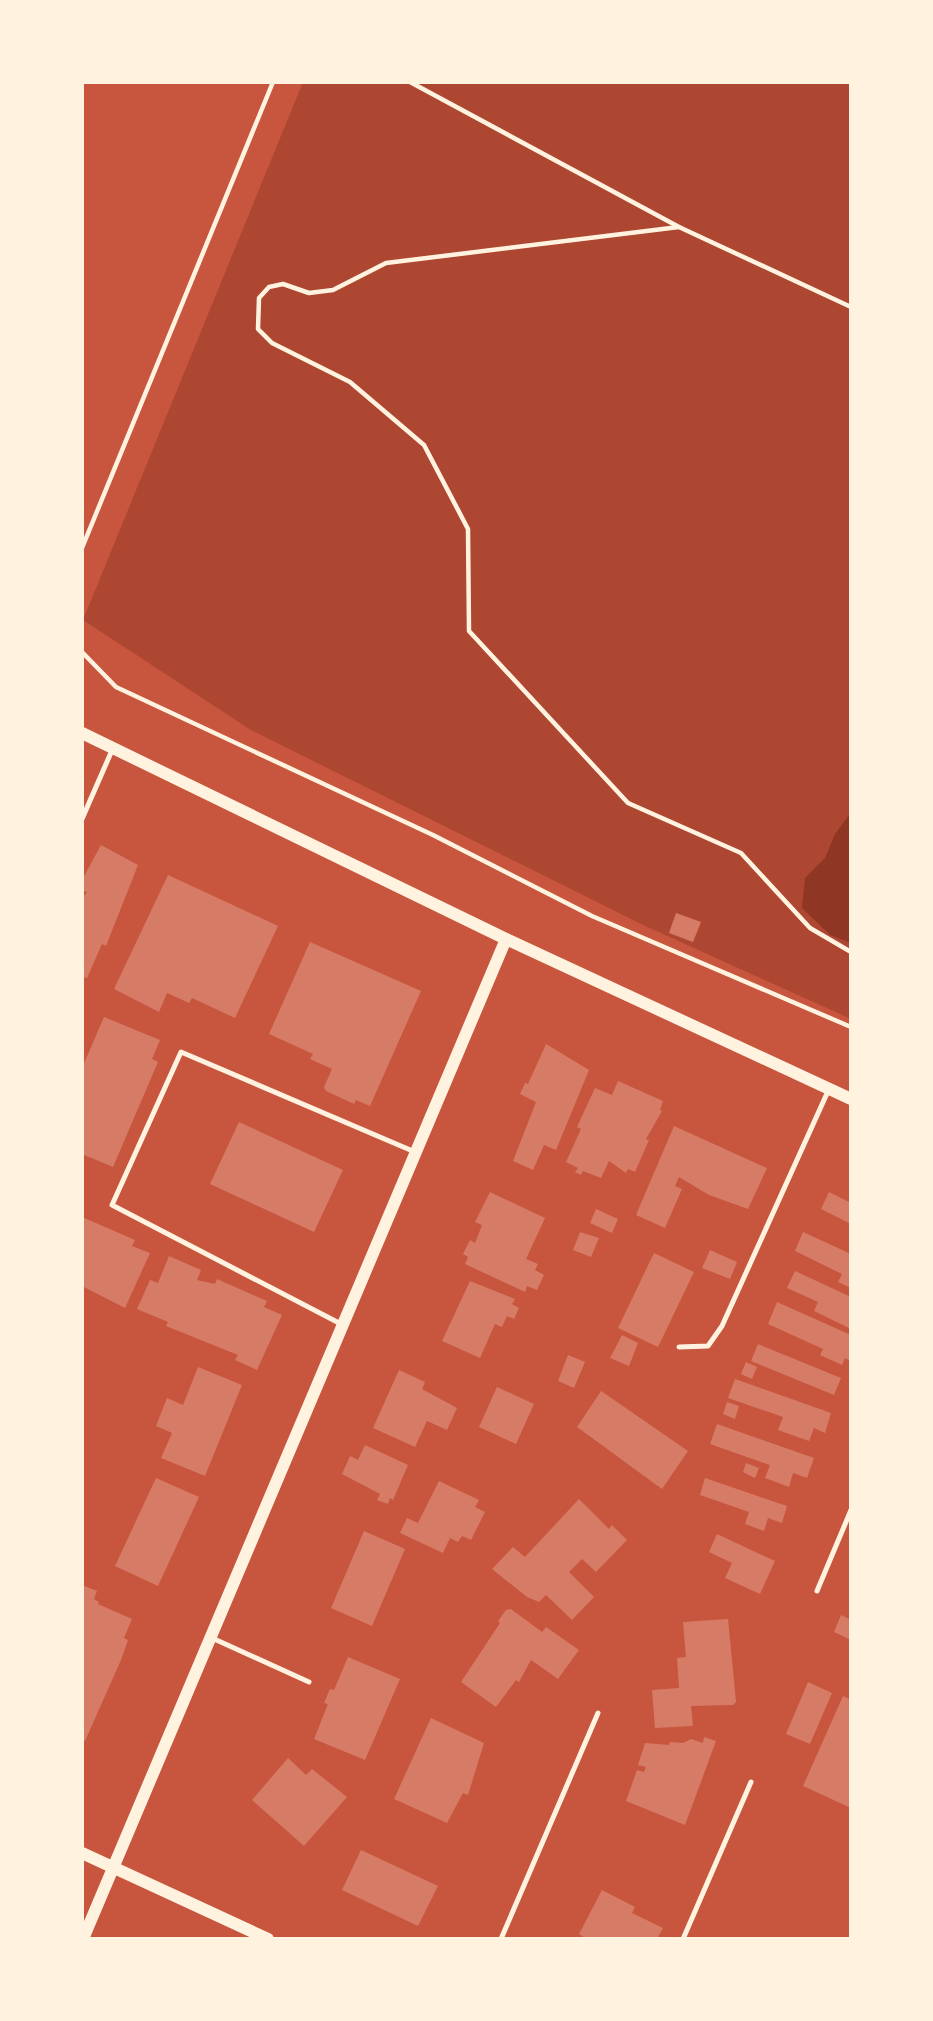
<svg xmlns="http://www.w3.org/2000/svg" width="933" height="2021" font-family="Karla,sans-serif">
  <rect width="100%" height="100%" fill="#c8553d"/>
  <polygon fill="#ae4732" points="303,82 851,82 851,1019 641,924 251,730 83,620"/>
  <polygon fill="#8f3625" points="851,812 851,943 830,935 802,908 805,878 825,858 835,834"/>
  <g fill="#d67c66">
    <polygon points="101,845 138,865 106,946 102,944 87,978 82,977 82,898 87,892 84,891 82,896 82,880"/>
    <polygon points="168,875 278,926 235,1018 192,998 189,1003 167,993 159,1012 114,989"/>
    <polygon points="676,913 701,922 693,942 669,933"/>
    <polygon points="310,942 421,991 370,1106 356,1100 354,1104 326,1091 324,1087 332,1069 310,1059 313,1054 269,1034"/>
    <polygon points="104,1017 160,1040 152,1059 158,1062 113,1167 82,1154 82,1068"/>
    <polygon points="546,1044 589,1070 556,1150 544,1145 533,1170 513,1161 536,1102 520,1094 525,1083 528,1084"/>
    <polygon points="618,1081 663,1101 660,1110 662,1111 646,1139 649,1140 635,1172 628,1169 626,1173 609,1161 601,1178 583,1171 581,1175 575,1172 578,1168 566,1162 581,1129 577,1127 595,1088 612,1095"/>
    <polygon points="239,1122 343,1170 314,1232 210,1184"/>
    <polygon points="674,1126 767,1168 748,1209 709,1195 679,1177 675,1186 682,1189 665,1228 636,1215"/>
    <polygon points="490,1192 545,1218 526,1259 538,1264 535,1270 544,1275 537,1290 527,1286 525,1292 465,1264 468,1257 463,1254 470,1240 475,1243 477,1238 482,1225 475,1222"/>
    <polygon points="829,1192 851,1203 851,1224 821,1209"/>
    <polygon points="596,1209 618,1219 612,1233 590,1223"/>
    <polygon points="82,1217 135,1240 132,1246 150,1253 125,1308 82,1286"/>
    <polygon points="580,1232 599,1238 591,1257 573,1250"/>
    <polygon points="803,1232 851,1254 851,1288 838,1282 842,1274 795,1251"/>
    <polygon points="710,1250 737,1262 730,1279 702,1268"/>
    <polygon points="654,1253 694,1272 658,1347 618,1328"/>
    <polygon points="169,1256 201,1270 197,1280 215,1284 217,1279 267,1301 264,1307 282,1315 257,1370 235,1360 238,1355 166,1326 168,1322 137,1309 150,1280 158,1283"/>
    <polygon points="795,1271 851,1297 851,1329 814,1311 818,1302 787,1288"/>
    <polygon points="470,1281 515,1299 512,1304 519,1308 514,1319 507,1316 502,1327 495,1324 480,1358 442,1341"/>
    <polygon points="777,1302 851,1335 850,1361 845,1358 842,1365 820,1355 823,1349 768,1324"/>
    <polygon points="622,1335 638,1343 629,1366 610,1358"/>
    <polygon points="758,1344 841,1378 834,1395 751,1361"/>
    <polygon points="568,1355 585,1362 574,1388 558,1381"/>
    <polygon points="746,1362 757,1367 752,1379 741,1374"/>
    <polygon points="198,1367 242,1385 205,1476 161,1458 172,1433 156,1426 167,1398 183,1405"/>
    <polygon points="399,1370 425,1382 422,1389 457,1408 447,1430 427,1421 415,1447 373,1428"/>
    <polygon points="735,1379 831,1413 825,1433 814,1428 809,1441 778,1430 783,1417 728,1398"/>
    <polygon points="497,1387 534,1404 516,1444 479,1427"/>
    <polygon points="601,1391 688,1451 662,1489 577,1427"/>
    <polygon points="727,1402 739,1406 735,1419 723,1414"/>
    <polygon points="717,1424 814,1458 807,1478 793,1473 789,1487 765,1478 770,1465 710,1444"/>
    <polygon points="365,1445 408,1465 393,1500 390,1498 388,1504 377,1500 380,1494 342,1474 350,1456 358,1460"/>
    <polygon points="746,1463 759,1468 755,1478 743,1472"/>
    <polygon points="156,1478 199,1497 158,1586 115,1566"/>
    <polygon points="705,1478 787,1506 782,1523 768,1518 764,1531 745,1524 749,1512 700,1495"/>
    <polygon points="439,1481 479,1500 475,1507 485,1512 471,1540 462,1536 458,1542 450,1538 443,1553 400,1533 407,1518 418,1523"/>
    <polygon points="579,1499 609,1529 612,1525 627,1540 596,1572 582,1559 569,1572 594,1597 572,1620 546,1595 539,1602 527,1597 492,1569 513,1547 525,1557"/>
    <polygon points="364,1531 405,1549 372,1626 331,1608"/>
    <polygon points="717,1534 775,1561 760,1594 725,1578 732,1563 709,1552"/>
    <polygon points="82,1585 97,1591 94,1599 99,1602 98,1604 132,1619 124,1638 128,1640 121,1660 85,1741 82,1739"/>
    <polygon points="511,1609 542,1632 546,1627 579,1650 558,1679 531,1660 519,1682 516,1680 496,1707 461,1682 500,1623 498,1621 506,1610"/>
    <polygon points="841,1615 851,1620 851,1640 834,1632"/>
    <polygon points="728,1619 736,1702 733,1705 691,1706 693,1726 655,1728 652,1690 679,1688 677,1658 686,1657 683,1622"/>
    <polygon points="348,1657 400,1679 365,1760 314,1739 328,1704 324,1703 330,1689 334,1690"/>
    <polygon points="808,1682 832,1693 810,1744 786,1734"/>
    <polygon points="843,1696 851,1700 851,1808 803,1786"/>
    <polygon points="431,1718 484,1743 468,1795 463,1793 447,1823 394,1799"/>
    <polygon points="704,1737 716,1741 685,1825 626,1801 637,1770 644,1772 646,1767 638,1765 645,1743 669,1745 670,1742 683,1743 691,1739 703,1743"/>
    <polygon points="288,1758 306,1775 312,1769 347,1797 304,1846 252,1800"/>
    <polygon points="361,1850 438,1886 418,1926 342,1890"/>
    <polygon points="602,1890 635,1907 632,1913 663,1928 657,1939 587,1939 579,1934"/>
  </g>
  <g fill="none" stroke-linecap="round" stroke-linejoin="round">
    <g stroke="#fff3e0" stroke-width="4.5">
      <polyline points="410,82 679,227 386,263 333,290 309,293 283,284 269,287 259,298 258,329 272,343 350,382 424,445 468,529 469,631 628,803 741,853 810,928 851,952"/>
      <polyline points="679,227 851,307"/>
      <polyline points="82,548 273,82"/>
      <polyline points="82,652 116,687 433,835 592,916 851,1027"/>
    </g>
    <g stroke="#fff3e0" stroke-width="5">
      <polyline points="82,819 113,748"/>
      <polyline points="341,1324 112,1205 181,1052 415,1152"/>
      <polyline points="679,1347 708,1346 722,1326 829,1089"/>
      <polyline points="817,1591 851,1510"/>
      <polyline points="212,1638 309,1682"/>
      <polyline points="501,1939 598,1713"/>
      <polyline points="683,1939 751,1782"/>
    </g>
    <g stroke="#fff3e0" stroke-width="12">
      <polyline points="82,733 506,939 851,1099"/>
      <polyline points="82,1853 268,1939"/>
      <polyline points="83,1939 506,939"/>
    </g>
  </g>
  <rect width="933" height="2021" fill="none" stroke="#fff3e0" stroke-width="168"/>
</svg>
